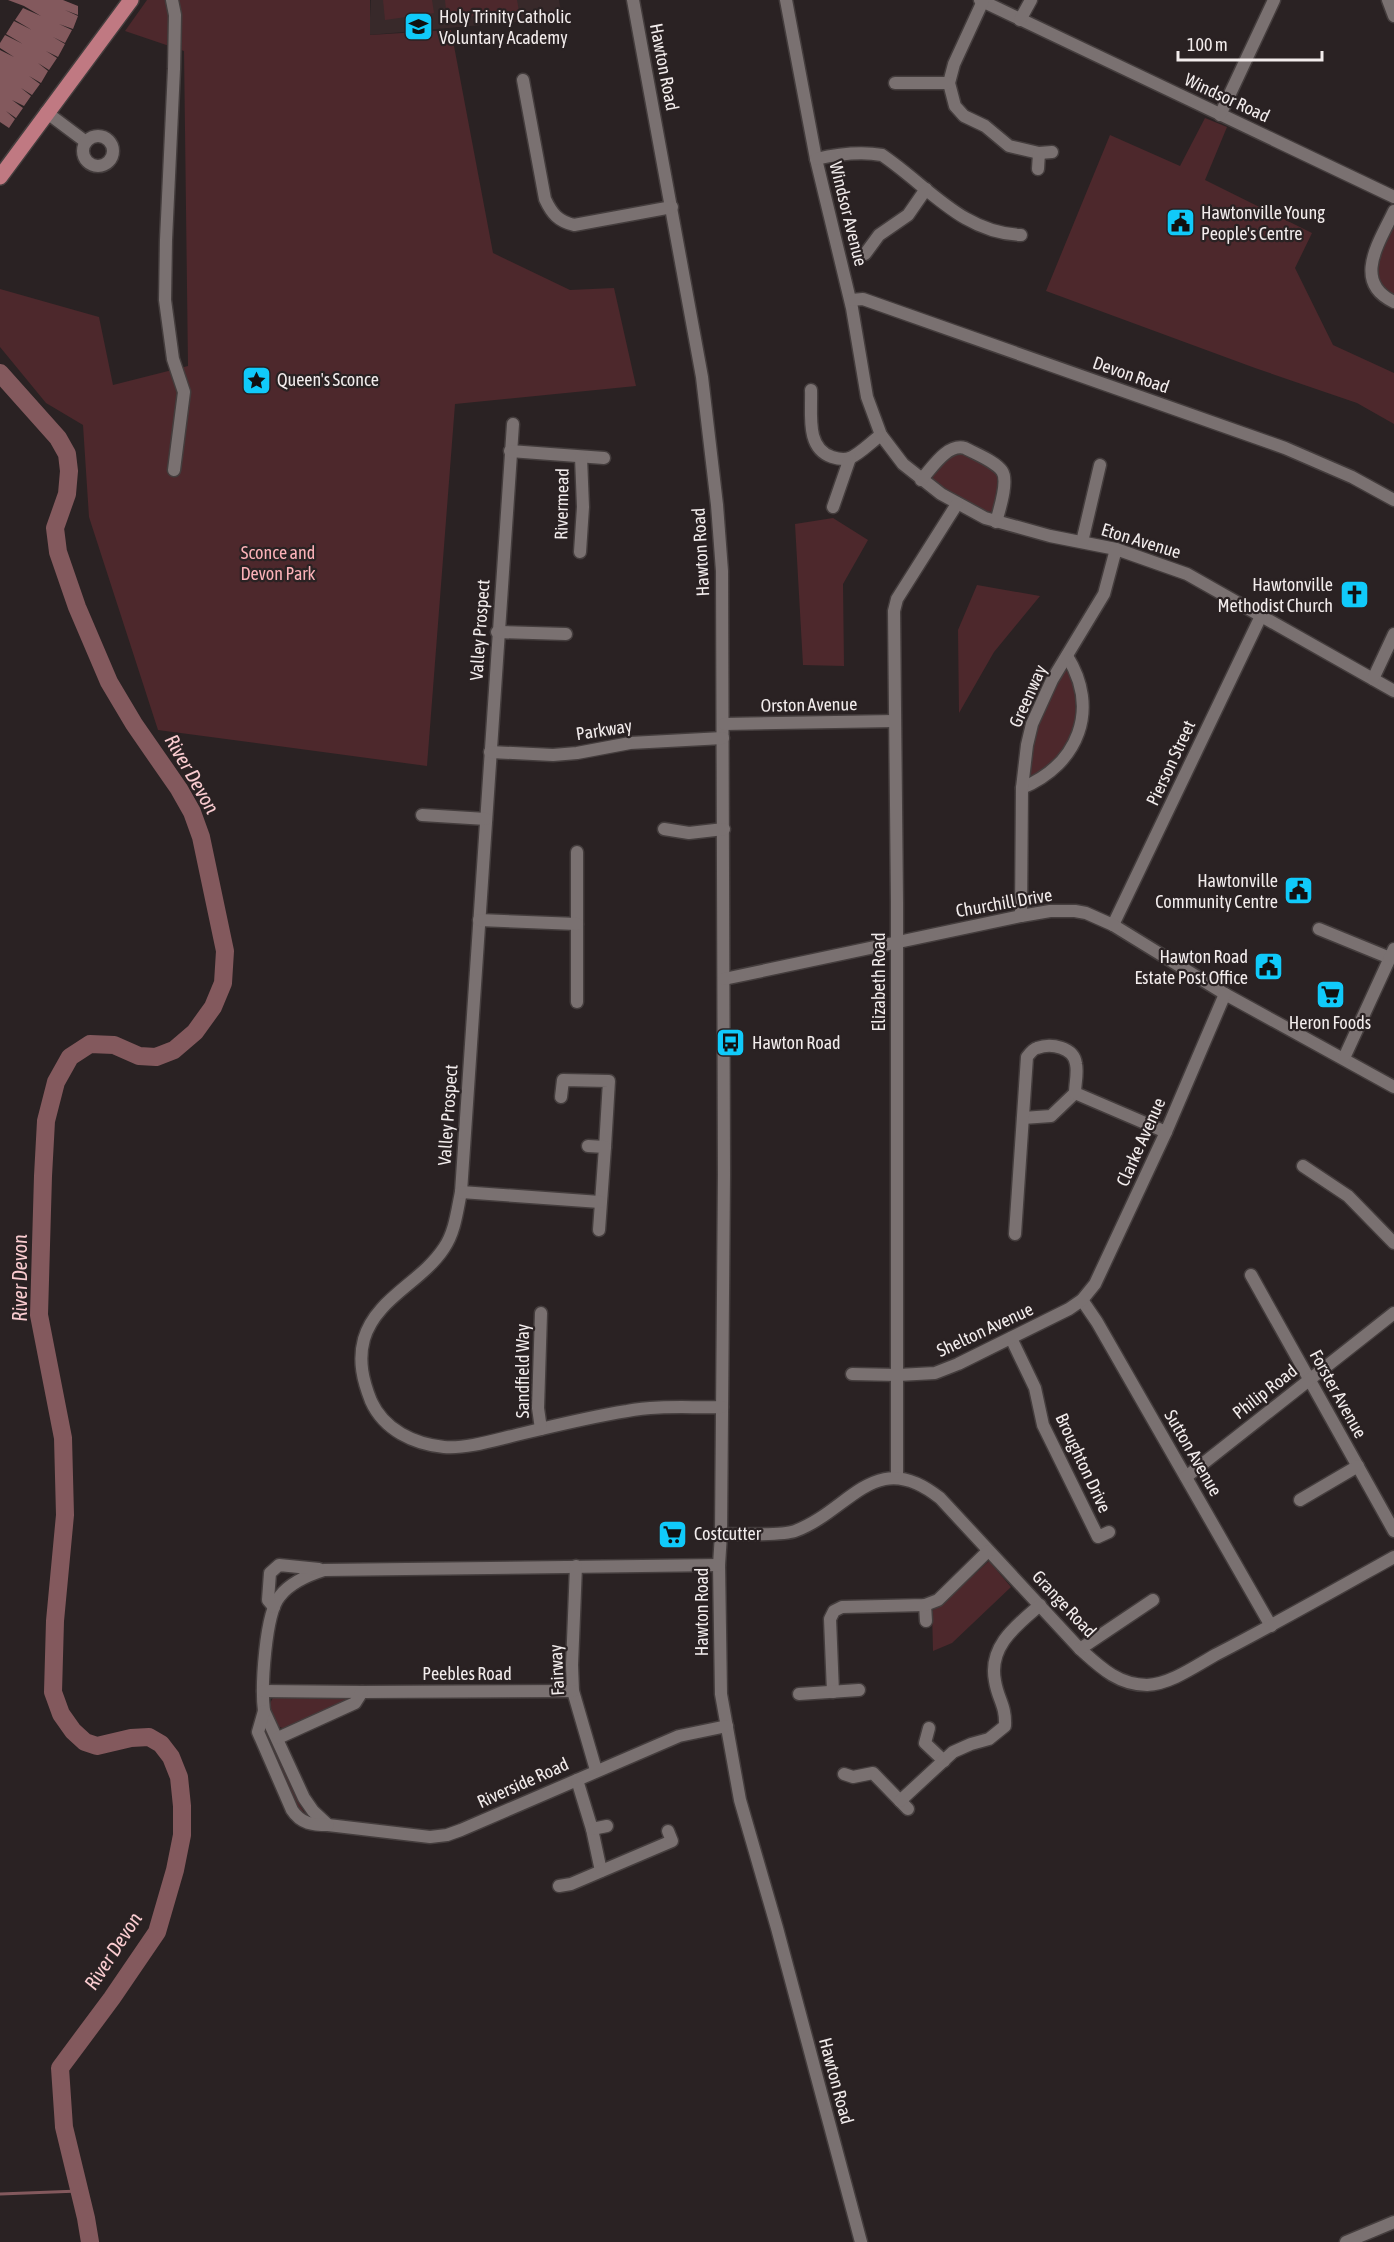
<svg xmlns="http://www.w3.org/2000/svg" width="1394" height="2242" font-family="'Asap Condensed',sans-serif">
  <rect width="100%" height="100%" fill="#2a2223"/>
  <polygon fill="#38292a" points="371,0 559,0 562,18 369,35"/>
  <g fill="#4d282c">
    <polygon points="147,0 370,0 370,35 451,30 493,253 570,290 614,288 636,386 455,404 427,766 158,730 89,517 83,425 46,403 0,347 0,289 99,317 113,385 188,366 184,51 125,31"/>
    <polygon points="383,0 432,0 434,13 385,20"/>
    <polygon points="445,0 517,0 519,11 447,19"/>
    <polygon points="1205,118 1227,127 1205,180 1312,233 1295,268 1333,345 1394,373 1394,424 1357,403 1255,368 1046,291 1110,135 1180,166"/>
    <path d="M 1394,221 L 1394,296 C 1358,279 1382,246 1394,221 Z"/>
    <path d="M 957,450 L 995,469 L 1001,476 L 995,511 L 992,512 C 971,511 948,492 932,480 L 933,472 Z"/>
    <polygon points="833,518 868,540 843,584 844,666 803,665 795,524"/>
    <polygon points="977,585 1040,596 994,652 959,713 958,630"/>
    <path d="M 1065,670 L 1071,673 C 1079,707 1080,738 1052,764 C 1047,769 1039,773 1032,777 L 1029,775 C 1026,737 1046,701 1065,670 Z"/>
    <polygon points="989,1561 1011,1587 952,1643 933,1651 932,1611 942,1604"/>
    <path d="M 274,1697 L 345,1697 L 346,1700 L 285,1729 L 277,1726 C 272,1716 265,1707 274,1697 Z"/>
    <polygon points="262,1721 298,1802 304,1812 316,1822 300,1817 261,1728"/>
  </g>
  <polygon fill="#83595d" points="8,0 63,0 78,6 78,15 65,10 78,16 73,29 59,24 72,30 65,43 53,37 65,44 58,57 46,51 57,58 49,70 38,63 48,71 41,83 29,76 40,84 32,95 21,88 31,96 24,106 12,100 23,108 16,118 6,111 15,119 9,128 0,122 0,50 14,57 0,48 0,43 5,35 23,44 6,34 14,21 32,30 15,20 23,8 41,16 24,6"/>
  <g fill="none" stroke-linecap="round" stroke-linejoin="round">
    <polyline stroke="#83595d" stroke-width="3" points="0,2194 79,2191"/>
    <polyline stroke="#83595d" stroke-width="18" points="0,373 58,438 67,454 69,471 67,494 55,528 58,552 77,607 109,682 134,724 179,789 192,812 201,837 225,951 223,983 213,1007 195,1032 174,1050 156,1057 139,1056 114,1045 90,1044 70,1057 56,1082 46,1121 43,1176 39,1315 63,1438 65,1515 55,1621 53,1692 61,1714 73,1731 85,1742 97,1746 131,1738 149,1737 161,1744 171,1757 179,1777 182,1806 182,1835 175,1870 157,1932 112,1998 60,2068 64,2127 86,2218 90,2242"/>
    <defs>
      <g id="minor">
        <polyline points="172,0 175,15 174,69 166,240 165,300 173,359 184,392 174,470"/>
        <polyline points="633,0 702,377 717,505 722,571 724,1174 721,1534 719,1565 721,1694 740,1800 777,1928 861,2242"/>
        <polyline points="786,0 816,159 852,308 867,397 881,435 903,464 941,494 985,518 1050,536 1116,549 1187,574 1394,691"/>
        <polyline points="980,0 1394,197"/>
        <polyline points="1388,0 1394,16"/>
        <polyline points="983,1 954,64 949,83 955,106 964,116 985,126 1009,146 1039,153 1052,152"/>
        <polyline points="1020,20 1031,0"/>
        <path d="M 523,80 L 545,199 C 552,214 558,221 574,225 L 672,207"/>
        <polyline points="895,83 949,83"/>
        <polyline points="46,112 86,142"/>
        <polyline points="1220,115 1274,0"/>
        <circle cx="98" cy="151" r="15"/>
        <path d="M 816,159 C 838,154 859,151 882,155 C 928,186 962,233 1021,235"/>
        <polyline points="1038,169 1039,153"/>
        <path d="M 1394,211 C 1380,241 1351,282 1394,302"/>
        <polyline points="865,254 879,235 908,215 926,189"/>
        <polyline points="851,300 863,299 1285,448 1352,477 1394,500"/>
        <path d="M 811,390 C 812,413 805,448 832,457 C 838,459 844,460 850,458 C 861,453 871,442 881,435"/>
        <path d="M 513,424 L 461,1192 C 457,1211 455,1232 444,1248 C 421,1283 376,1298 364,1339 C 358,1361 363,1381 371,1401 C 384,1430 414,1444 444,1447 C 466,1449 495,1440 516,1435 C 553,1426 589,1417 627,1411 C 657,1405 691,1408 722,1407"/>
        <polyline points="510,451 604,458"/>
        <path d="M 921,480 C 932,468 947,443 965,448 C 976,454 995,461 1002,471 C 1009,481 999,511 996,522"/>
        <polyline points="833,507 850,458"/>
        <polyline points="1082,542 1100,465"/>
        <polyline points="580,552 583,507 581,457"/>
        <polyline points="497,632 566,634"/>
        <polyline points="1373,679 1394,634"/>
        <polyline points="724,724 894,721"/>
        <polyline points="490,752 553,755 577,753 630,743 723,738"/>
        <path d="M 1022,788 C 1079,764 1100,709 1067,656"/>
        <polyline points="422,815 486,819"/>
        <polyline points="664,829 689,833 724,829"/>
        <polyline points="577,852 577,1002"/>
        <polyline points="1021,916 1022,788 1027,745 1032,724 1052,680 1104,594 1116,549"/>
        <polyline points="479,920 577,924"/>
        <polyline points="1113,925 1261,616"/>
        <polyline points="1319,929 1390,958"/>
        <polyline points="724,979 1021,916 1050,911 1075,911 1086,913 1113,925 1225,994 1394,1087"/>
        <polyline points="1344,1058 1394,949"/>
        <polyline points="561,1097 563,1080 609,1081 605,1147"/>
        <polyline points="1023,1118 1051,1116 1075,1093"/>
        <polyline points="588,1146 605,1147 599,1230"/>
        <polyline points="1303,1166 1348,1196 1394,1243"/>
        <polyline points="461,1192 600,1202"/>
        <path d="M 1015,1234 L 1027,1057 C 1030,1053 1033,1049 1037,1048 C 1051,1043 1074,1047 1076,1064 C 1078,1073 1075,1084 1075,1093 L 1166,1132"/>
        <polyline points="1251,1275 1394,1531"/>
        <polyline points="1082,1300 1097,1322 1271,1626"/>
        <polyline points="1011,1338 1035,1388 1043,1425 1098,1537 1109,1532"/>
        <polyline points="852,1374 898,1375 935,1373 958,1364 1069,1309 1082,1300 1095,1284 1166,1132 1225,994"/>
        <polyline points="541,1429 538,1408 541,1313"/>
        <polyline points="1186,1477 1394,1313"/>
        <polyline points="897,1478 897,902 894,611 897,599 957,504"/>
        <polyline points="1300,1500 1358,1466"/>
        <path d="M 721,1534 C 737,1534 782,1536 795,1531 C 851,1510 875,1446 940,1498 L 1080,1649 C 1100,1667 1118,1685 1147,1685 C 1171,1684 1197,1665 1217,1654 C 1277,1623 1335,1590 1394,1557"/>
        <path d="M 719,1565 L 324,1570 C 308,1575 290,1583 280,1596 C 265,1613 261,1688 264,1711 L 304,1798 L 313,1811 L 328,1825 L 430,1837 L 447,1835 L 461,1830 L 679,1736 L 727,1726"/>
        <polyline points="576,1566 572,1665 573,1691 596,1770"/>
        <polyline points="925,1605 926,1621"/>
        <polyline points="274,1607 268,1600 270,1573 279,1565 319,1569"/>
        <polyline points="1080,1649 1153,1600"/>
        <polyline points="263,1691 362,1692 573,1691"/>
        <polyline points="833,1692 830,1619 834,1611 842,1607 925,1605 938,1600 988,1551"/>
        <polyline points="799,1694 859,1690"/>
        <path d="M 264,1711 L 258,1732 L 292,1810 C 301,1824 313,1825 328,1825"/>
        <polyline points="929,1728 925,1743 944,1761"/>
        <polyline points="278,1738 355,1703 362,1692"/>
        <polyline points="844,1774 853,1777 873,1773 908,1809"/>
        <polyline points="577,1780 592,1829 601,1871"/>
        <path d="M 900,1801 L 953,1752 L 971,1744 L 989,1739 L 1005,1726 C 1006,1705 998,1700 995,1681 C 988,1646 1017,1625 1040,1605"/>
        <polyline points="592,1829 607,1826"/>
        <polyline points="559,1886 571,1884 672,1841 668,1831"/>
        <polyline points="1346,2242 1394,2222"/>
      </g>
      <polyline id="major" points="0,177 131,0"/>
    </defs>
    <use href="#minor" stroke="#443d3d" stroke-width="15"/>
    <use href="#major" stroke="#443d3d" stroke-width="18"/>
    <use href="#minor" stroke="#7a7171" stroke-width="12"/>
    <use href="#major" stroke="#c07982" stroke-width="15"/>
  </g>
  <defs>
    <symbol id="school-square" viewBox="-11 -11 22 22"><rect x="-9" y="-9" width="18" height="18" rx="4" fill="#10cafa" stroke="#2a2223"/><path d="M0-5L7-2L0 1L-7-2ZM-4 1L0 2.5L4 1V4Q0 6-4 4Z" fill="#111"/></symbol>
    <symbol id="civic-square" viewBox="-11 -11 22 22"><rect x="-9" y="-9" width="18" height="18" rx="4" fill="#10cafa" stroke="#2a2223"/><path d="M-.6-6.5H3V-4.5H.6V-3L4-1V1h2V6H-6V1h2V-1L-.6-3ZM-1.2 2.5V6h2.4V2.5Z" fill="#111"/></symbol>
    <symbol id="sight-square" viewBox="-11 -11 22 22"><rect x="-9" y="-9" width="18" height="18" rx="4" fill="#10cafa" stroke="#2a2223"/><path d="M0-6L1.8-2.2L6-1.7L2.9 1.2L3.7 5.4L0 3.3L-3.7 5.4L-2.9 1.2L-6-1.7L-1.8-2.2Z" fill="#111"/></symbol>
    <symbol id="church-square" viewBox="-11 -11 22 22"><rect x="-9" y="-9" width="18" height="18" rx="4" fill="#10cafa" stroke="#2a2223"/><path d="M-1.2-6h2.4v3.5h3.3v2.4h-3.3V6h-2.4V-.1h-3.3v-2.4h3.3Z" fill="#111"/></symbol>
    <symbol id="supermarket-square" viewBox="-11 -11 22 22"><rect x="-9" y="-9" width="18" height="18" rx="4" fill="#10cafa" stroke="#2a2223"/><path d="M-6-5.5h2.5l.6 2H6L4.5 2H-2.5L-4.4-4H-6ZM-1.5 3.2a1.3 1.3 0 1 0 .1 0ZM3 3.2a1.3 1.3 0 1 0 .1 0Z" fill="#111"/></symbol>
    <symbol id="bus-square" viewBox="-11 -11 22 22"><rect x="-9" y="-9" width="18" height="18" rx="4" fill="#10cafa" stroke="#2a2223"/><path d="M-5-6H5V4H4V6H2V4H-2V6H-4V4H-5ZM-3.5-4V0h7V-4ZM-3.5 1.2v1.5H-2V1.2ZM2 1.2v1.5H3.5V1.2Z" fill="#111"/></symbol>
  </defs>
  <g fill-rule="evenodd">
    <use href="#school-square" x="402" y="10" width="33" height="33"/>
    <use href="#civic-square" x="1164" y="206" width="33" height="33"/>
    <use href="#sight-square" x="240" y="364" width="33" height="33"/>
    <use href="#church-square" x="1338" y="578" width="33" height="33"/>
    <use href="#civic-square" x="1282" y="874" width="33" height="33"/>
    <use href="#civic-square" x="1252" y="950" width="33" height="33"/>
    <use href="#supermarket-square" x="1314" y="978" width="33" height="33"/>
    <use href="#bus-square" x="714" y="1026" width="33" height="33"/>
    <use href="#supermarket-square" x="656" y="1518" width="33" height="33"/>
  </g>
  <g text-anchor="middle" stroke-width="4.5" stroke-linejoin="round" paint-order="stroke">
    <g font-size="18" fill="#f2ecec" stroke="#2a2223" text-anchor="start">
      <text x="439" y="23">Holy Trinity Catholic<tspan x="439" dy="21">Voluntary Academy</tspan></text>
      <text x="1201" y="219">Hawtonville Young<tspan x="1201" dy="21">People's Centre</tspan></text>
      <text x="277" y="386">Queen's Sconce</text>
      <text x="1333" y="591" text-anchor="end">Hawtonville<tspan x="1333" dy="21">Methodist Church</tspan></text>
      <text x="1278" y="887" text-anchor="end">Hawtonville<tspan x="1278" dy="21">Community Centre</tspan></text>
      <text x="1248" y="963" text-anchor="end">Hawton Road<tspan x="1248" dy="21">Estate Post Office</tspan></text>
      <text x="1330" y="1029" text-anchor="middle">Heron Foods</text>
      <text x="752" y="1049">Hawton Road</text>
      <text x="694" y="1540">Costcutter</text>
    </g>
    <g font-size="18" fill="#f2ecec" stroke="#2a2223">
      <text transform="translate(664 67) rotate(79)" y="6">Hawton Road</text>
      <text transform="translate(1227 98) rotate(25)" y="6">Windsor Road</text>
      <text transform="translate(848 214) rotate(76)" y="6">Windsor Avenue</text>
      <text transform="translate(1131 375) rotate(19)" y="6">Devon Road</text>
      <text transform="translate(562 504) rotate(-89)" y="6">Rivermead</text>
      <text transform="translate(1141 541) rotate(17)" y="6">Eton Avenue</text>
      <text transform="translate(701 552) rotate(-93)" y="6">Hawton Road</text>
      <text transform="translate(480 630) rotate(-86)" y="6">Valley Prospect</text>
      <text transform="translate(1028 696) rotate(-66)" y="6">Greenway</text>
      <text transform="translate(809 705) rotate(-1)" y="6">Orston Avenue</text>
      <text transform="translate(604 730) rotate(-9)" y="6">Parkway</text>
      <text transform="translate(1171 763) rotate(-65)" y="6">Pierson Street</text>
      <text transform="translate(1004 903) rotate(-10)" y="6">Churchill Drive</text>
      <text transform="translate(879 982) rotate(-90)" y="6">Elizabeth Road</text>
      <text transform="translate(448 1115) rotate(-86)" y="6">Valley Prospect</text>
      <text transform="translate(1141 1142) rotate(-66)" y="6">Clarke Avenue</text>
      <text transform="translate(985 1330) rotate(-25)" y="6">Shelton Avenue</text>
      <text transform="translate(523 1371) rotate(-90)" y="6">Sandfield Way</text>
      <text transform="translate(1265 1392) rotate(-38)" y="6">Philip Road</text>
      <text transform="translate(1338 1394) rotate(61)" y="6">Forster Avenue</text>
      <text transform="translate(1193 1453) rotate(60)" y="6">Sutton Avenue</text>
      <text transform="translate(1083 1463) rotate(65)" y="6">Broughton Drive</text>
      <text transform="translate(1064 1604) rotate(47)" y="6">Grange Road</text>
      <text transform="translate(702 1612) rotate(-90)" y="6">Hawton Road</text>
      <text transform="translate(557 1670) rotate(-93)" y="6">Fairway</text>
      <text x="467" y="1680">Peebles Road</text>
      <text transform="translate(523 1783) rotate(-24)" y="6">Riverside Road</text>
      <text transform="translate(836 2081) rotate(75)" y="6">Hawton Road</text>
    </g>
    <g font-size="18" fill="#fbb2b8" stroke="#2a2223">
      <text x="278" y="559">Sconce and<tspan x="278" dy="21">Devon Park</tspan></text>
    </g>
    <g font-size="20" font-style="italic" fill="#faccd0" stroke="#2a2223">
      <text transform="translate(192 774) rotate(60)" y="7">River Devon</text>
      <text transform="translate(20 1278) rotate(-90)" y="7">River Devon</text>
      <text transform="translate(113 1951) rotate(-57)" y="7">River Devon</text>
    </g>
  </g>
  <path d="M1178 51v9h144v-9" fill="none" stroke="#f2ecec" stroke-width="3"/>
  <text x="1187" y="51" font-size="18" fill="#f2ecec" stroke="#2a2223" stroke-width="4.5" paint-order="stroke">100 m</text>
</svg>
